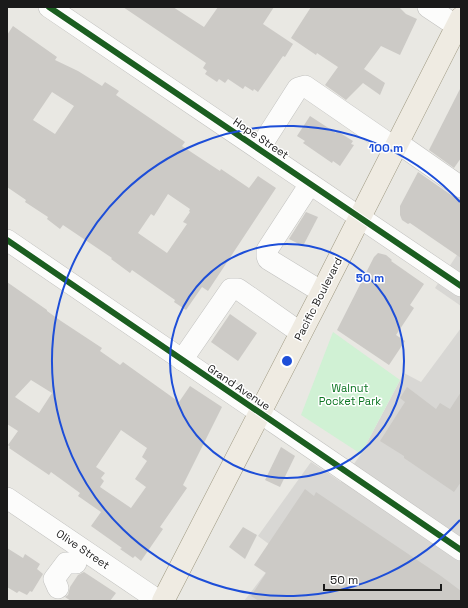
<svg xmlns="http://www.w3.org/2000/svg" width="468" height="608" font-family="'Space Grotesk',sans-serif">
  <rect width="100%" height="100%" fill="#e9e8e3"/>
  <g fill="#d8d7d4">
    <polygon points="461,249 461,306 435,288"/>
    <polygon points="461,328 461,601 244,601 281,553 258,536 311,462 341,482 361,454 404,373 421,382"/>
  </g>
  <polygon fill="#d0f1d4" points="333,332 400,380 361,454 301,415"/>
  <g fill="#cccac6" fill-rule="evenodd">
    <polygon points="123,7 173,7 204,27 218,7 274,7 263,24 293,44 285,57 283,56 258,92 254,89 253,91 245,86 243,89 228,79 225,83 219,79 217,82 205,74 207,71 203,68 206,63"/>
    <polygon points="311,7 399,7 406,14 417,19 400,55 381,46 364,69 385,83 380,95 363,83 346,100 325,85 338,67 317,53 316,55 291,38"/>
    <path d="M 13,26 L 57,57 L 55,60 L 78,71 L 102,86 L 105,82 L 119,91 L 116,95 L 185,142 L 182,146 L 220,171 L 221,169 L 249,188 L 258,176 L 276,188 L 208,291 L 202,287 L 186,310 L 174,302 L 175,300 L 132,270 L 130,273 L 111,259 L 112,258 L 63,225 L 60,229 L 47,219 L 48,217 L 25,202 L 26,200 L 7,187 L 7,35 ZM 52,92 L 74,106 L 55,134 L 33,120 ZM 168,194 L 190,209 L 189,211 L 190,212 L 183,222 L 187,224 L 167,253 L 138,233 L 151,214 L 154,216 Z"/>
    <polygon points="461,87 461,158 454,168 429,150"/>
    <polygon points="310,116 336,133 337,131 353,141 351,144 354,145 340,166 333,161 332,163 303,143 305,141 297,136"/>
    <polygon points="418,172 454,197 461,199 461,258 410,223 408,224 402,220 400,215 400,206"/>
    <polygon points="306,212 318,217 303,246 289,239"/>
    <polygon points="378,253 386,255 392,260 391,261 424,284 410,305 414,308 396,335 405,341 389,365 337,330 374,257"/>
    <path d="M 7,282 L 47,310 L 47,311 L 61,321 L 102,348 L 100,351 L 120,365 L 123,362 L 179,402 L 190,386 L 222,407 L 183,485 L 187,488 L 160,527 L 163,529 L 141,561 L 135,556 L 133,558 L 120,549 L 122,548 L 91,526 L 101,512 L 78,496 L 80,493 L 51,472 L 49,475 L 9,448 L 10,447 L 8,445 L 18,431 L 7,424 ZM 31,380 L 52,393 L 39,413 L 15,397 ZM 121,430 L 147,448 L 142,457 L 147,461 L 135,479 L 146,487 L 131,508 L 100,487 L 104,481 L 101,478 L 105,473 L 96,467 Z"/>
    <polygon points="230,314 257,333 238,361 211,342"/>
    <polygon points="407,387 436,409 440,403 450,409 461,392 461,482 454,492 404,458 404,456 380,441 405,402 400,398"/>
    <polygon points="281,447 295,456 280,487 265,480"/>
    <polygon points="305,489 314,496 316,492 441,576 461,591 461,601 259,601 251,596 266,573 254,565"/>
    <polygon points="243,527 257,535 245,559 229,547"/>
    <polygon points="7,548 23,558 25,554 40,564 37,569 43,574 32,592 30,591 27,595 19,591 17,593 7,587"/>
    <polygon points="84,572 116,593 110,601 71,601 65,597 68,595 70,587 78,575"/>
  </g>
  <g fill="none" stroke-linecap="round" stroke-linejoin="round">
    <defs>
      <g id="minor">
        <polyline points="49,7 461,286"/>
        <polyline points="428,7 461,29"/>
        <polyline points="398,143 461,187"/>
        <polyline points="259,149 298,88 305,86 395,148"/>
        <polyline points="310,184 267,250 267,256 268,259 322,292"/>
        <polyline points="7,240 461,550"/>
        <polyline points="182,360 231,289 238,289 301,333"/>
        <polyline points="7,498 159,601"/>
        <polyline points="58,588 54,579 66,563 76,563"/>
      </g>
      <polyline id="major" points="163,601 322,292 461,18"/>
    </defs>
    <use href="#minor" stroke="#c1c1bf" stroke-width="22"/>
    <use href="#major" stroke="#9e9881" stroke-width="23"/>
    <use href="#minor" stroke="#fcfcfb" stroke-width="21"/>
    <use href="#major" stroke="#efebe2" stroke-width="22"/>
    <defs>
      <g id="cycleway">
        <polyline points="49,7 461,286"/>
        <polyline points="7,240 461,550"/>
      </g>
    </defs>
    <use href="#cycleway" stroke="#fff" stroke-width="8"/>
    <use href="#cycleway" stroke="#1b5e20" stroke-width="6"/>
  </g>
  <g fill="none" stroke="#1d4ed8" stroke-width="2">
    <circle cx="287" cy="361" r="117"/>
    <path d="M460 520A235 235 0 1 1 460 202"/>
  </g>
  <g text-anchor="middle" stroke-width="3" stroke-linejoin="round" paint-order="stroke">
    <g font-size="11" fill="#1a1a1a" stroke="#fff">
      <text transform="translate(261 138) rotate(34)" y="4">Hope Street</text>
      <text transform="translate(318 299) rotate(-63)" y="4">Pacific Boulevard</text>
      <text transform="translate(239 387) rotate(34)" y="4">Grand Avenue</text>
      <text transform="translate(83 549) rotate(34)" y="4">Olive Street</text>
    </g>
    <g font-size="11" fill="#0c7522" stroke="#fff">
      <text x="350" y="392">Walnut<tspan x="350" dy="13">Pocket Park</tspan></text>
    </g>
  </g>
  <circle cx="287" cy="361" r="6" fill="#1d4ed8" stroke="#fff" stroke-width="2"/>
  <g font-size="12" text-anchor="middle" font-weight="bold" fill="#1d4ed8" stroke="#fff" stroke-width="3" stroke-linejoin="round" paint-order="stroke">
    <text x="386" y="152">100 m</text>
    <text x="370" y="282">50 m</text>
  </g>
  <rect width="468" height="608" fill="none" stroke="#1a1a1a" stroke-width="16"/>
  <path d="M324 584v6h117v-6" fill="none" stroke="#1a1a1a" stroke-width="2"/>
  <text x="330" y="584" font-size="12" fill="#1a1a1a" stroke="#ffffff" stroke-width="3" paint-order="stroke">50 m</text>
</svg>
